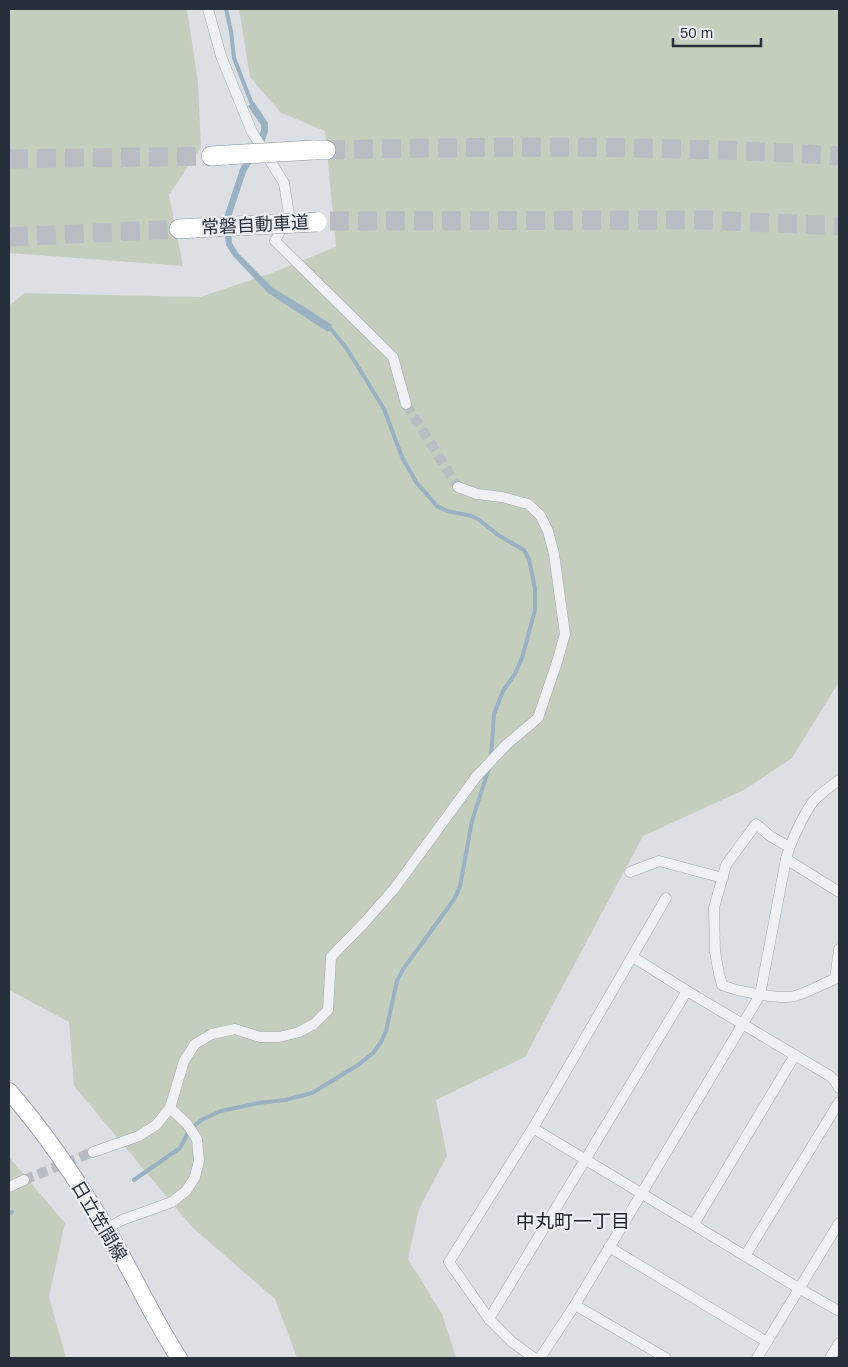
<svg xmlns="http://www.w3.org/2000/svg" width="848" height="1367" font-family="Helvetica,'Noto Sans JP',sans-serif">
  <rect width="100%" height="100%" fill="#dce0e5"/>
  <g fill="#c4cebe">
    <polygon points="9,9 187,9 198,82 201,147 169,195 183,266 9,253"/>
    <polygon points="239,9 839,9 839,682 792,758 746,789 643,836 525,1057 436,1100 447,1156 419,1209 408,1259 442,1314 456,1358 297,1358 275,1299 192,1227 74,1086 69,1022 9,990 9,306 24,293 200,297 269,274 336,247 325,131 281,113 250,77"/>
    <polygon points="9,1157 65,1223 49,1297 66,1358 9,1358"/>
  </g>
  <polygon fill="#9ab1c2" points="254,102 268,123 268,131 265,140 246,172 230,220 232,243 238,253 273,288 306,308 332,325 328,332 268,293 233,256 226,245 223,220 240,169 259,136 261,130 261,125 248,106"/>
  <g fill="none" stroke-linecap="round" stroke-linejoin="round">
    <g stroke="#9ab1c2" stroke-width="4">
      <polyline points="226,9 231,31 234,58 253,107"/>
      <polyline points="326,326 330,328 347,349 384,409 402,457 416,482 437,506 447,511 472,516 478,519 498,535 524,550 529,559 535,588 535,610 522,658 515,674 503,691 494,714 491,757"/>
      <polyline points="134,1180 180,1148 190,1129 203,1119 221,1111 259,1103 285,1100 312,1093 358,1065 373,1053 381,1042 386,1031 397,981 404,968 455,898 460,886 472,821 489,768"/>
      <polyline points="9,1213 12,1212"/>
    </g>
    <g stroke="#b8bdc3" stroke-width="10" stroke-dasharray="10 5" stroke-linecap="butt">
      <polyline points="406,404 458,487"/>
      <polyline points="24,1180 93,1152"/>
    </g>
    <g stroke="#b8bdc3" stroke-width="19" stroke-dasharray="19 9" stroke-linecap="butt">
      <path d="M 326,150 C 497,146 668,145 839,156"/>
      <polyline points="9,159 211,156"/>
      <polyline points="330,221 705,220 839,226"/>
      <polyline points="9,237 179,229"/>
    </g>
    <defs>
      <g id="minor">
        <polyline points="208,9 221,56 252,132 284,183 289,214 275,241 393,357 406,404"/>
        <path d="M 789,847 L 770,836 L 756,824 L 726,865 L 714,908 L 715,952 L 719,974 L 722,985 C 736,991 781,1000 795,996 C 809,992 822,984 835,979 L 839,949"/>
        <polyline points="786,859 839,892"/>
        <polyline points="630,872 659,861 723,878"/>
        <polyline points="633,957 687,991 830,1076 835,1081 839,1088"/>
        <polyline points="533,1128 800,1289 839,1311"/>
        <polyline points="93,1152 139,1136 156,1125 170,1108 184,1061 195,1044 212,1034 235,1029 260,1037 279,1037 299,1032 314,1024 328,1010 331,957 364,923 394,889 476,777 506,745 538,718 557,662 565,634 554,554 548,531 540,515 528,504 502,497 477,494 458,487"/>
        <polyline points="9,1187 24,1180"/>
        <polyline points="694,1224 795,1055"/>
        <polyline points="106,1229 122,1220 172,1202 186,1191 195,1177 199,1161 197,1139 187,1124 170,1108"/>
        <polyline points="609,1247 767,1342"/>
        <polyline points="745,1256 839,1102"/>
        <polyline points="575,1305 666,1358"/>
        <polyline points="489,1319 687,991"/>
        <polyline points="534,1358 512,1342 489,1319 449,1262 533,1128 666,898"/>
        <path d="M 540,1358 L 575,1305 L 760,995 L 786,859 C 790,843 803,816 812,803 C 819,794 830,787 839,780"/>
        <polyline points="757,1358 839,1223"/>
        <polyline points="830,1358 839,1343"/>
      </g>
      <path id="primary" d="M 9,1091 C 47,1135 80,1184 110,1235 C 134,1275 153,1319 179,1358"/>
      <g id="motorway">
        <polyline points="313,150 326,150"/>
        <polyline points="211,156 227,155"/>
        <polyline points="179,229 195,228"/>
      </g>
    </defs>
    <use href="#minor" stroke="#a2a8ae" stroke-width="11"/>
    <use href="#primary" stroke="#9da6b0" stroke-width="18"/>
    <use href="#motorway" stroke="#858f9a" stroke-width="20"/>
    <use href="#minor" stroke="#eff1f4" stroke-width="10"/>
    <use href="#primary" stroke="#fff" stroke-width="16"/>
    <use href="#motorway" stroke="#fff" stroke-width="19"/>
    <defs>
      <g id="motorway-bridge">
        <polyline points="227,155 313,150"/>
        <polyline points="195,228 317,222"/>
      </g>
    </defs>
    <use href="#motorway-bridge" stroke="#858f9a" stroke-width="20" stroke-linecap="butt"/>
    <use href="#motorway-bridge" stroke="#fff" stroke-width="19"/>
  </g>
  <g text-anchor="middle" stroke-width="4.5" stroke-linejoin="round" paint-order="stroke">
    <g font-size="18" fill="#27303a" stroke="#ebeff3">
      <text transform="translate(255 225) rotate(-3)" y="6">常磐自動車道</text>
      <text transform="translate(99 1221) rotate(59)" y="6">日立笠間線</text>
    </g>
    <g font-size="19" fill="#1a212b" stroke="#ebeff3">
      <text x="573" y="1228">中丸町一丁目</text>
    </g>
  </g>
  <rect width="848" height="1367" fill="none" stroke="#27303a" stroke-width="20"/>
  <path d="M673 38v8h88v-8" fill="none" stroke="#27303a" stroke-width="2.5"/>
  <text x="680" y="38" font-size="15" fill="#27303a" stroke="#ebeff3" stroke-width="4" paint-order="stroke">50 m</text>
</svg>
